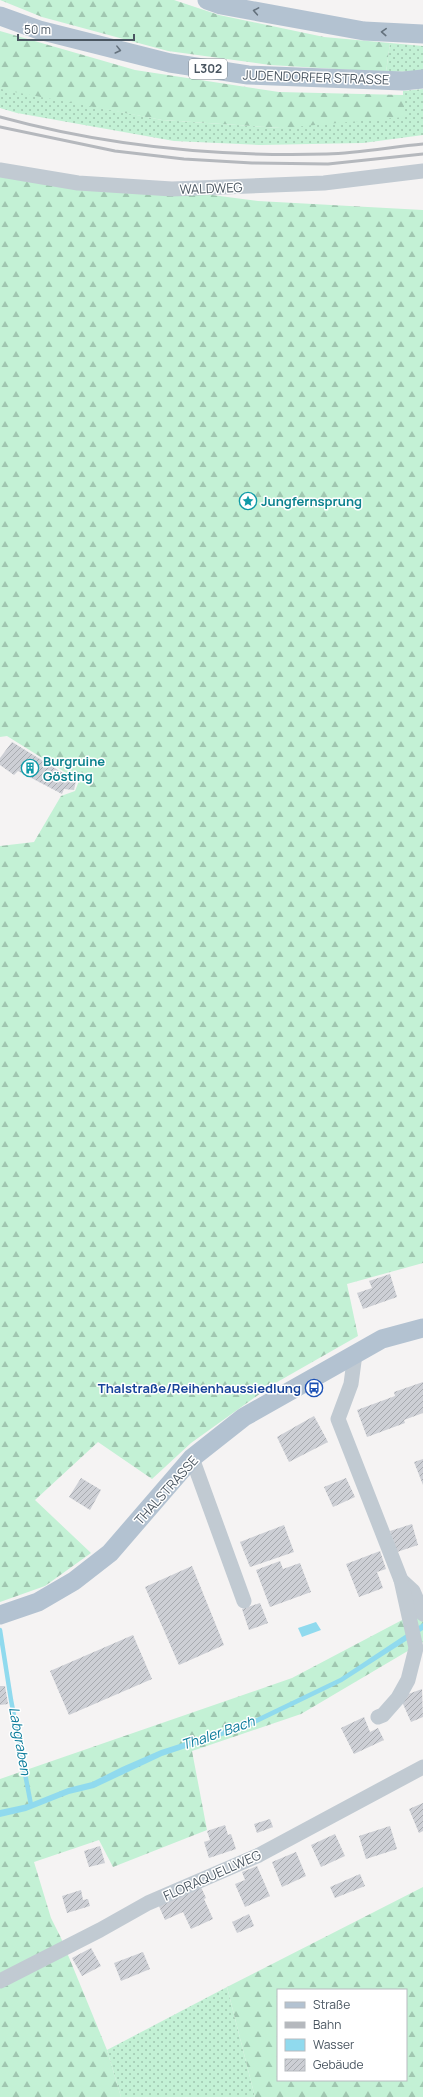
<svg xmlns="http://www.w3.org/2000/svg" width="423" height="2097" font-family="Manrope,sans-serif">
  <defs>
    <pattern id="grass-dots" width="8" height="8" patternUnits="userSpaceOnUse"><rect width="8" height="8" fill="#c3f1d5"/><path d="M2 2h.1M6 6h.1" fill="none" stroke="#a0c6b0" stroke-width="1.8" stroke-linecap="round"/></pattern>
    <pattern id="forest-firs" width="22" height="20" patternUnits="userSpaceOnUse"><rect width="22" height="20" fill="#c3f1d5"/><path d="M5 1l3.5 6h-7zM16 11l3.5 6h-7z" fill="#a0c6b0"/></pattern>
    <pattern id="building-hatch" width="6" height="6" patternUnits="userSpaceOnUse"><rect width="6" height="6" fill="#cdcfd5"/><path d="M-1 1l2-2M0 6l6-6M5 7l2-2" fill="none" stroke="#a8abb0"/></pattern>
  </defs>
  <rect width="100%" height="100%" fill="#f5f3f3"/>
  <g fill="url(#grass-dots)">
    <polygon points="390,43 423,46 423,71 386,72"/>
    <polygon points="0,88 162,120 281,128 403,95 403,91 423,89 423,135 363,143 259,145 174,141 17,113 0,108"/>
    <polygon points="227,1987 255,2097 121,2097 107,2050"/>
  </g>
  <g fill="url(#forest-firs)" fill-rule="evenodd">
    <polygon points="0,0 174,0 219,15 324,37 390,43 386,72 270,65 168,51 42,17"/>
    <polygon points="0,31 135,70 279,92 403,95 405,117 281,128 162,120 4,90 0,88"/>
    <polygon points="0,163 14,169 258,201 423,210 423,1263 347,1284 358,1336 272,1385 191,1443 152,1479 98,1442 35,1500 91,1553 45,1586 0,1602 0,846 34,842 61,796 75,791 79,781 7,736 0,737"/>
    <polygon points="423,1609 423,1642 301,1714 192,1751 207,1830 113,1867 99,1840 34,1862 51,1918 61,1938 107,2050 121,2097 0,2097 0,1779 292,1678"/>
    <path d="M 423,1887 L 423,2097 L 255,2097 L 227,1987 ZM 278,1990 L 406,1990 L 406,2080 L 278,2080 Z"/>
  </g>
  <g fill="#90daee">
    <polygon points="316,1622 321,1630 302,1637 298,1628"/>
    <polygon points="423,1623 423,1630 342,1682 249,1727 162,1756 94,1788 69,1794 26,1811 0,1817 0,1810 28,1804 68,1788 92,1782 122,1767 161,1750 248,1722 340,1678"/>
  </g>
  <g fill="none" stroke-linecap="round" stroke-linejoin="round">
    <polyline stroke="#90daee" stroke-width="4.5" points="0,1630 11,1700 31,1805"/>
  </g>
  <g fill="url(#building-hatch)">
    <polygon points="12,742 76,781 74,790 64,789 62,794 18,771 14,775 0,765 0,758"/>
    <polygon points="390,1274 397,1297 363,1309 357,1293 372,1288 369,1281"/>
    <polygon points="423,1382 423,1413 404,1420 405,1423 367,1437 357,1410 395,1396 394,1392"/>
    <polygon points="314,1416 328,1442 289,1462 277,1437"/>
    <polygon points="423,1459 423,1485 414,1462"/>
    <polygon points="81,1478 101,1490 90,1510 69,1497"/>
    <polygon points="346,1478 355,1497 333,1507 324,1487"/>
    <polygon points="412,1524 418,1545 397,1552 390,1531"/>
    <polygon points="284,1525 294,1552 250,1567 240,1542"/>
    <polygon points="380,1551 386,1569 377,1572 383,1588 359,1597 346,1564"/>
    <polygon points="280,1561 283,1569 300,1563 311,1592 270,1607 256,1570"/>
    <polygon points="192,1566 224,1645 179,1665 145,1587"/>
    <polygon points="260,1603 268,1623 249,1630 242,1609"/>
    <polygon points="133,1635 152,1679 69,1715 50,1671"/>
    <polygon points="0,1686 5,1686 8,1704 0,1705"/>
    <polygon points="422,1689 423,1717 411,1722 400,1697"/>
    <polygon points="364,1717 370,1732 378,1728 384,1740 354,1754 341,1728"/>
    <polygon points="423,1803 423,1831 419,1833 409,1809"/>
    <polygon points="270,1819 273,1827 257,1833 254,1824"/>
    <polygon points="225,1825 228,1835 231,1834 236,1849 209,1858 204,1842 210,1840 207,1831"/>
    <polygon points="390,1826 397,1849 366,1859 359,1836"/>
    <polygon points="335,1834 345,1856 321,1867 311,1845"/>
    <polygon points="100,1846 105,1863 89,1867 84,1851"/>
    <polygon points="296,1852 306,1876 282,1887 272,1862"/>
    <polygon points="257,1866 270,1896 245,1907 235,1884 245,1880 242,1872"/>
    <polygon points="360,1874 365,1886 335,1898 330,1887"/>
    <polygon points="200,1885 206,1898 204,1899 213,1919 191,1929 183,1912 165,1920 158,1904"/>
    <polygon points="81,1890 83,1900 88,1899 90,1906 67,1913 62,1896"/>
    <polygon points="249,1914 254,1926 237,1933 232,1922"/>
    <polygon points="91,1948 101,1966 82,1976 72,1958"/>
    <polygon points="143,1952 150,1969 121,1981 114,1963"/>
  </g>
  <g fill="none" stroke-linecap="round" stroke-linejoin="round">
    <g stroke="#c1cad2" stroke-width="15">
      <polyline points="0,170 78,183 172,189 324,183 423,171"/>
      <polyline points="355,1354 351,1384 338,1419 401,1580 413,1591 423,1614"/>
      <polyline points="192,1458 244,1601"/>
      <polyline points="378,1717 383,1715 398,1698 408,1680 416,1648 401,1580"/>
      <polyline points="0,1981 100,1930 148,1903 259,1855 423,1767"/>
    </g>
    <g stroke="#b3c2d1" stroke-width="19">
      <polyline points="207,0 221,5 364,31 423,34"/>
      <polyline points="0,16 39,30 170,63 248,75 403,81 423,79"/>
      <polyline points="0,1615 38,1602 74,1581 110,1553 192,1458 244,1417 382,1339 423,1328"/>
    </g>
    <g stroke="#b5b8bd" stroke-width="3">
      <path d="M 0,117 C 106,146 217,157 327,154 C 359,153 391,147 423,144"/>
      <polyline points="0,127 115,151 184,159 252,163 328,164 423,154"/>
    </g>
  </g>
  <defs><path id="oneway-chevron" d="M-2-3.5L2.5 0L-2 3.5" fill="none" stroke-width="1.6" stroke-linecap="round" stroke-linejoin="round"/></defs>
  <g stroke="#64717d">
    <use href="#oneway-chevron" transform="translate(256 11) rotate(-170)"/>
    <use href="#oneway-chevron" transform="translate(384 32) rotate(-177)"/>
    <use href="#oneway-chevron" transform="translate(118 50) rotate(14)"/>
  </g>
  <defs>
    <symbol id="sight-ring" viewBox="-11 -11 22 22"><circle r="9.5" fill="#fff" stroke="#0f9aa8" stroke-width="1.5"/><path d="M0-6L1.8-2.2L6-1.7L2.9 1.2L3.7 5.4L0 3.3L-3.7 5.4L-2.9 1.2L-6-1.7L-1.8-2.2Z" fill="#0f9aa8"/></symbol>
    <symbol id="building-ring" viewBox="-11 -11 22 22"><circle r="9.5" fill="#fff" stroke="#0f9aa8" stroke-width="1.5"/><path d="M-4-6H4V6H1V3H-1V6H-4ZM-2.5-4.3h1.7v1.8h-1.7ZM.8-4.3h1.7v1.8H.8ZM-2.5-1h1.7V.8h-1.7ZM.8-1h1.7V.8H.8Z" fill="#0f9aa8"/></symbol>
    <symbol id="bus-ring" viewBox="-11 -11 22 22"><circle r="9.5" fill="#fff" stroke="#1a4fb4" stroke-width="1.5"/><path d="M-5-6H5V4H4V6H2V4H-2V6H-4V4H-5ZM-3.5-4V0h7V-4ZM-3.5 1.2v1.5H-2V1.2ZM2 1.2v1.5H3.5V1.2Z" fill="#1a4fb4"/></symbol>
  </defs>
  <g fill-rule="evenodd">
    <use href="#sight-ring" x="238" y="491" width="20" height="20"/>
    <use href="#building-ring" x="20" y="758" width="20" height="20"/>
    <use href="#bus-ring" x="304" y="1378" width="20" height="20"/>
  </g>
  <g text-anchor="middle" stroke-width="3" stroke-linejoin="round" paint-order="stroke">
    <rect fill="#fff" stroke="#808990" stroke-width="1" x="189" y="59" width="38" height="20" rx="3"/>
    <g font-size="12" font-weight="bold" fill="#4a5661">
      <text x="208" y="73">L302</text>
    </g>
    <g font-size="13" fill="#4a5661" stroke="#fff">
      <text transform="translate(316 77) rotate(2)" y="5">JUDENDORFER STRASSE</text>
      <text transform="translate(211 188) rotate(-2)" y="5">WALDWEG</text>
      <text transform="translate(166 1490) rotate(-48)" y="5">THALSTRASSE</text>
      <text transform="translate(212 1875) rotate(-24)" y="5">FLORAQUELLWEG</text>
    </g>
    <g font-size="13" font-weight="bold" fill="#0d838f" stroke="#fff" text-anchor="start">
      <text x="261" y="506">Jungfernsprung</text>
      <text x="43" y="766">Burgruine<tspan x="43" dy="15">Gösting</tspan></text>
    </g>
    <g font-size="13" font-weight="bold" fill="#164399" stroke="#fff" text-anchor="end">
      <text x="301" y="1393">Thalstraße/Reihenhaussiedlung</text>
    </g>
    <g font-size="14" font-style="italic" fill="#0c7c9b" stroke="#fff">
      <text transform="translate(218 1733) rotate(-19)" y="5">Thaler Bach</text>
      <text transform="translate(20 1741) rotate(80)" y="5">Labgraben</text>
    </g>
  </g>
  <rect x="277" y="1989" width="130" height="92" fill="#ffffff" stroke="#b7bbc0"/>
  <rect x="285" y="2002" width="20" height="6" fill="#b3c2d1" stroke="#b7bbc0"/>
  <text x="313" y="2009" font-size="12" fill="#4a5661">Straße</text>
  <rect x="285" y="2022" width="20" height="6" fill="#b5b8bd" stroke="#b7bbc0"/>
  <text x="313" y="2029" font-size="12" fill="#4a5661">Bahn</text>
  <rect x="285" y="2039" width="20" height="12" fill="#90daee" stroke="#b7bbc0"/>
  <text x="313" y="2049" font-size="12" fill="#4a5661">Wasser</text>
  <rect x="285" y="2059" width="20" height="12" fill="url(#building-hatch)" stroke="#b7bbc0"/>
  <text x="313" y="2069" font-size="12" fill="#4a5661">Gebäude</text>
  <path d="M18 34v6h116v-6" fill="none" stroke="#4a5661" stroke-width="2"/>
  <text x="24" y="34" font-size="12" fill="#4a5661" stroke="#ffffff" stroke-width="3" paint-order="stroke">50 m</text>
</svg>
